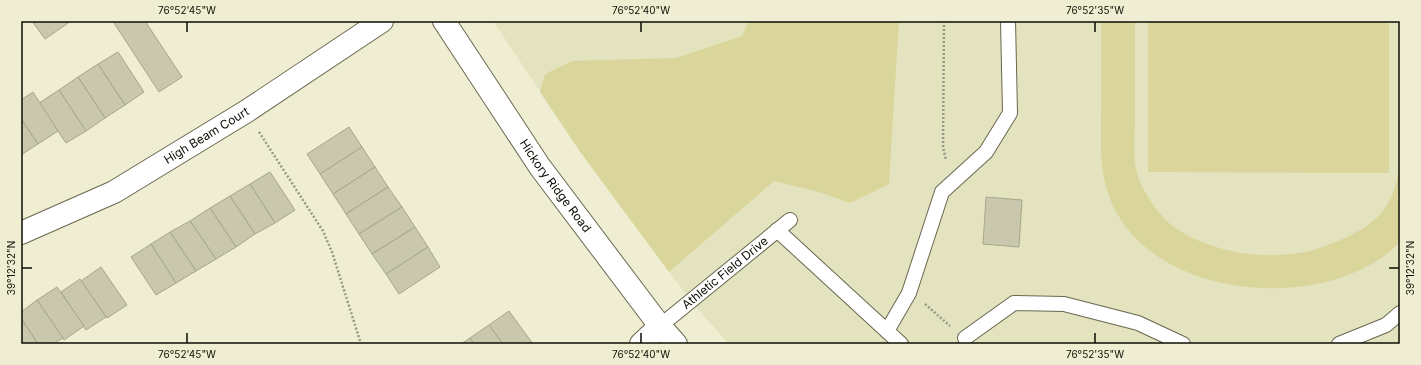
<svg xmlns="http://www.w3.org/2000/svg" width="1421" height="365" font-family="Inter,sans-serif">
  <rect width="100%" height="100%" fill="#efeed2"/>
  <polygon fill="#e4e3bf" points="493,21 1400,21 1400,344 729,344 693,304 581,153"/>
  <g fill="#dad69b">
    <polygon points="749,21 899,21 889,184 850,203 819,192 774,181 669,272 581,153 540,92 545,74 572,61 676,58 742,36"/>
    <path d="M 1101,21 L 1135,21 C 1135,52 1135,84 1135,115 C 1135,136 1131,164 1141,184 C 1148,198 1157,212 1169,223 C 1206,253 1268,262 1314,250 C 1321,248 1329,244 1336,242 C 1355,234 1376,223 1387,205 C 1395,192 1398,177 1400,162 L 1400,242 C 1328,317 1143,301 1108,193 C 1099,167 1101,139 1101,112 C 1101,82 1101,51 1101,21 Z"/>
    <polygon points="1148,21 1389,21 1389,173 1148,172"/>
  </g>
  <g fill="#c9c8ad" stroke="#a7a68b">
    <polygon points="32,21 71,21 45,39"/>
    <polygon points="117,21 145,21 182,77 159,92 114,23"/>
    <polygon points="118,52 144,92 125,105 98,64"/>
    <polygon points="98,64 125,105 105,118 78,77"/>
    <polygon points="78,77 105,118 86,131 59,90"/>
    <polygon points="59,90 86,131 66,143 39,103"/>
    <polygon points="33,92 58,131 38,144 21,119 21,100"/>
    <polygon points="21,119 38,144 21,155"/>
    <polygon points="349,127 362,147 320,174 307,154"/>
    <polygon points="362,147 375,167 333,194 320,174"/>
    <polygon points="375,167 388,187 346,214 333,194"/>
    <polygon points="270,172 295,210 275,223 250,184"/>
    <polygon points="250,184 275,223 255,234 230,196"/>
    <polygon points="388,187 402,207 359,234 346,214"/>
    <polygon points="230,196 255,234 236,247 210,208"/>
    <polygon points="986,197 1022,200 1019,247 983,244"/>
    <polygon points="402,207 415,227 372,254 359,234"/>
    <polygon points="210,208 236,247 216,259 190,221"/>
    <polygon points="190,221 216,259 196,271 170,232"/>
    <polygon points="415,227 428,247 386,274 372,254"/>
    <polygon points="170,232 196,271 176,283 151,244"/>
    <polygon points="151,244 176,283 156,295 131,257"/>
    <polygon points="428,247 440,267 399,294 386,274"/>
    <polygon points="101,267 127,305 107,318 81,281"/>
    <polygon points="80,279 106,317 86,330 61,292"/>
    <polygon points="57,287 84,326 64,340 37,300"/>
    <polygon points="37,300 63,338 53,344 38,344 21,318 21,312"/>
    <polygon points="509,311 533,344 503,344 489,325"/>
    <polygon points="21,318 38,344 21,344"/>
    <polygon points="489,325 503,344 474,344 470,338"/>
    <polygon points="470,338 474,344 461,344"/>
  </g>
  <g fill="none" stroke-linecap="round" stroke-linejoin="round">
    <defs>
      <g id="service">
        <polyline points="777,230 901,344"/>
        <path id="s1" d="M 660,326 L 790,220"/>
        <polyline points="887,331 909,293 942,192 986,152 1010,113 1008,21"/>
        <polyline points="965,338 1014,303 1064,304 1138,323 1183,344"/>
        <polyline points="1339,344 1386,325 1400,313"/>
      </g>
      <g id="minor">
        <path id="s2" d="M 21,233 L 114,192 L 247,111 L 382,21"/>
        <polyline points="641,344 660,326"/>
      </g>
      <g id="tertiary">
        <path id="s3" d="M 444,21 L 540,167 L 660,326 L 676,344"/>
      </g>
    </defs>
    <use href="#service" stroke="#69674f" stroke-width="16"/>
    <use href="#minor" stroke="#69674f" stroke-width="24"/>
    <use href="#tertiary" stroke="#69674f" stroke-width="24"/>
    <g stroke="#999884" stroke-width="2.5" stroke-dasharray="2 2" stroke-linecap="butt">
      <polyline points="944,21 943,147 946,160"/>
      <polyline points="259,132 323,231 332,252 361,344"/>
      <polyline points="925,304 950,326"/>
    </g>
    <use href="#service" stroke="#fff" stroke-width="14"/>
    <use href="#minor" stroke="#fff" stroke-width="22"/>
    <use href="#tertiary" stroke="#fff" stroke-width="22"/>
  </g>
  <path fill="none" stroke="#0c0c04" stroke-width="1.5" d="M 187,22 L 187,32M 641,22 L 641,32M 1095,22 L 1095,32M 22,268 L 32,268M 1389,268 L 1399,268M 187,333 L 187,343M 641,333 L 641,343M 1095,333 L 1095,343"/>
  <g text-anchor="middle" stroke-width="4" stroke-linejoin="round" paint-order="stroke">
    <g font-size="12" fill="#0c0c04" stroke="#efeed2">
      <text dy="4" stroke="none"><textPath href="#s2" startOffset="210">High Beam Court</textPath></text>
      <text dy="4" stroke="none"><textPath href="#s3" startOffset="199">Hickory Ridge Road</textPath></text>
      <text dy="4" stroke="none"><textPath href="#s1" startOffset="84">Athletic Field Drive</textPath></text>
    </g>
  </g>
  <rect width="1421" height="365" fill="none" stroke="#efeed2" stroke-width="44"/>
  <rect x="22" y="22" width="1377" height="321" fill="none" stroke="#0c0c04" stroke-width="1.5"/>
  <g font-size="10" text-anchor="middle" fill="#0c0c04">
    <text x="187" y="14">76°52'45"W</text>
    <text x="641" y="14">76°52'40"W</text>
    <text x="1095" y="14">76°52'35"W</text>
    <text transform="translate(11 268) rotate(-90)" y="4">39°12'32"N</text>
    <text transform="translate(1410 268) rotate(-90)" y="4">39°12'32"N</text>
    <text x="187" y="358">76°52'45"W</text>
    <text x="641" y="358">76°52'40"W</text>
    <text x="1095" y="358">76°52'35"W</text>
  </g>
</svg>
